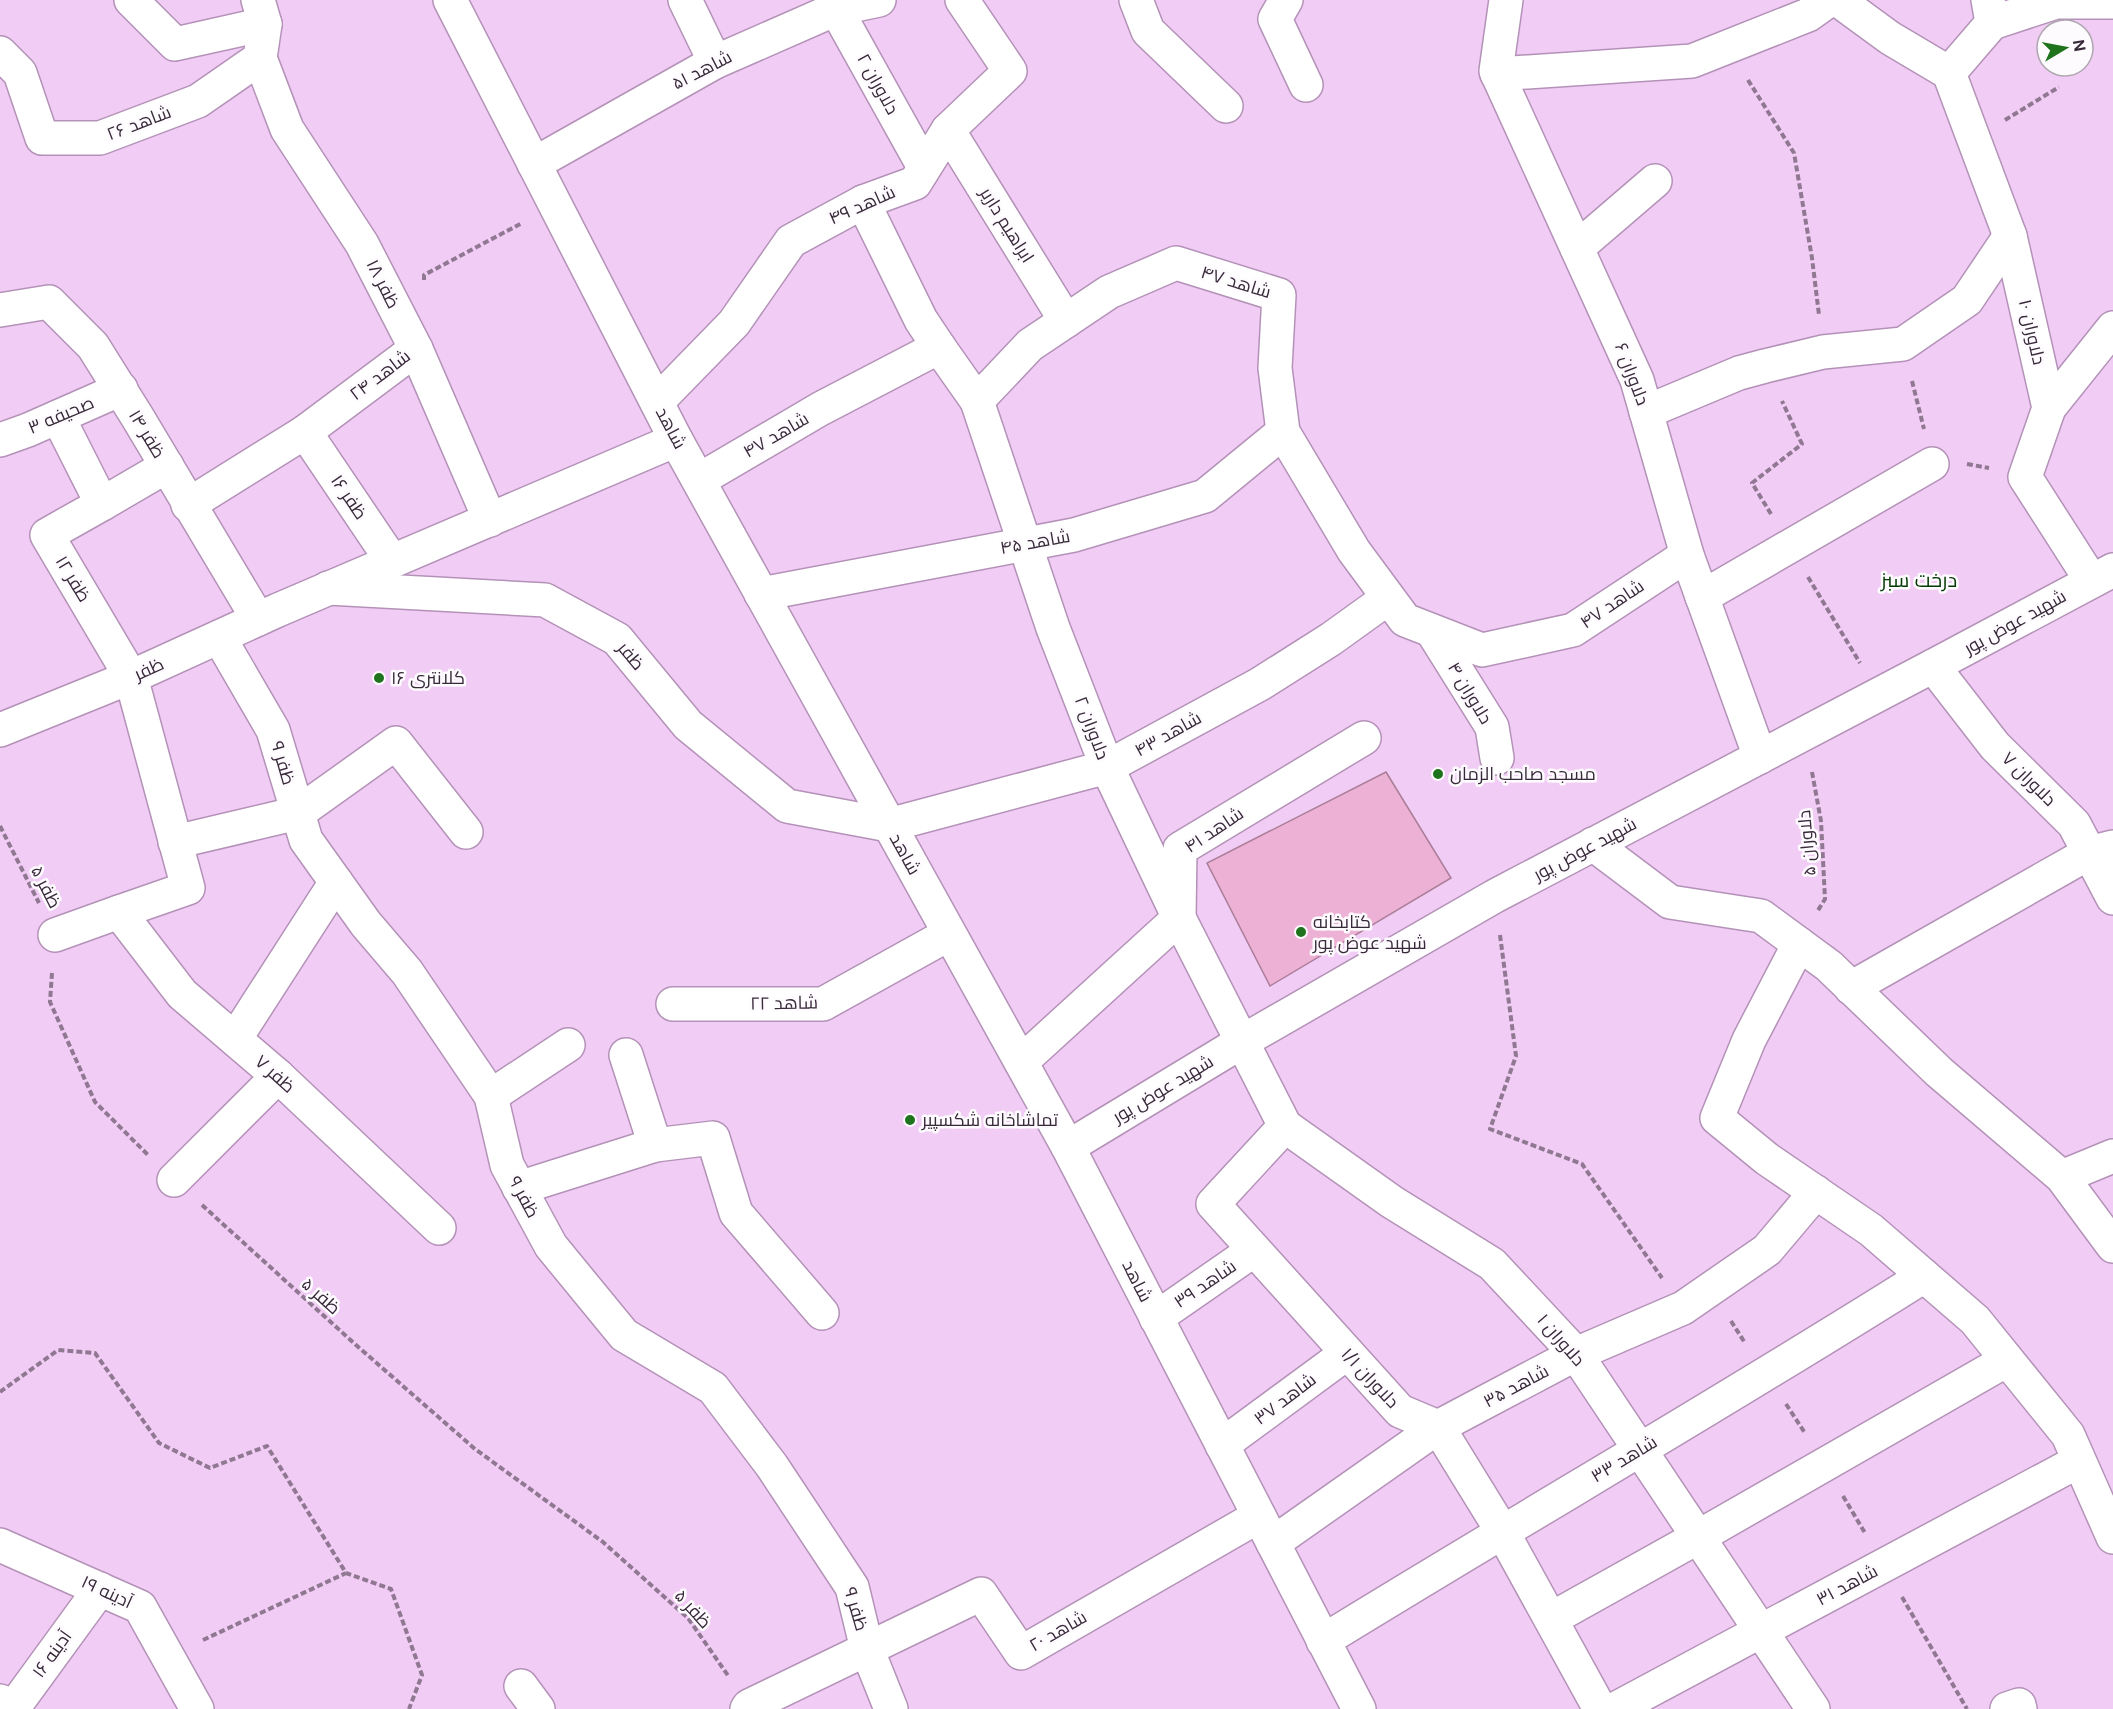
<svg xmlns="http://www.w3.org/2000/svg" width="2113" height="1709" font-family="'DM Sans',Cairo,sans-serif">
  <rect width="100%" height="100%" fill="#f1cdf5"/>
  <polygon fill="#ecb1d4" stroke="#aa7d98" stroke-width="1.5" points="1386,772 1451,878 1270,986 1207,863"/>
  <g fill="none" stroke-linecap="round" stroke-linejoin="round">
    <defs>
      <g id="minor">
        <polyline points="131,0 175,44 265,24"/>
        <polyline points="685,0 715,62"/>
        <polyline points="834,0 836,9 924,167"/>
        <polyline points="1136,0 1148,31 1226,106"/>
        <polyline points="1286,0 1275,19 1306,85"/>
        <polyline points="1506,0 1496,71 1637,380 1687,555 1760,757"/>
        <polyline points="1838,0 1890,38 1949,73"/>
        <polyline points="1988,0 1992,23 1949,73 2010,236 2049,408 2025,477 2091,580"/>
        <polyline points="1992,23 2056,2 2113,2"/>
        <polyline points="0,53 20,73 42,138 100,138 198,101 260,58 265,24 258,0"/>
        <polyline points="260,58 287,129 362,244 416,349 490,520"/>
        <polyline points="1497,74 1692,61 1808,15 1829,0"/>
        <polyline points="948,130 1066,321"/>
        <polyline points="534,164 715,62 836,9 879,0"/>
        <polyline points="863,202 921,320 939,347"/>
        <polyline points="1577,248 1655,181"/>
        <polyline points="0,310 49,302 93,346 138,418 258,619"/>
        <polyline points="977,401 1053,628 1107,767 1179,918 1285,1126 1392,1202 1492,1264 1576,1354 1813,1709"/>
        <polyline points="657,402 734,323 791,241 863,202 915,183 948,130 1010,71 962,0"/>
        <polyline points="2049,408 2113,328"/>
        <polyline points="1646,412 1739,373 1765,366 1823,352 1903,344 1967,300 2010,236"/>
        <polyline points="58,417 102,504 47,535 131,677 188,888 119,912 182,994 278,1076 439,1228"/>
        <polyline points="305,432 392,561"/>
        <polyline points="0,440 28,430 121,389"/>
        <polyline points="699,480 820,409 939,347 977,401 1030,345 1109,292 1176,263 1279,295 1275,368 1283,432 1354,551 1405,620 1482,650 1573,630 1687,555"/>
        <polyline points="102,504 167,466"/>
        <polyline points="188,505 305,432 416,349"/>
        <polyline points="328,588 545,600 617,639 688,725 787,806 889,825 1107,767 1260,684 1331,639 1388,598"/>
        <polyline points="761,594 1074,535 1205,496 1283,432"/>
        <polyline points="1702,597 1932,464"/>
        <polyline points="1432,631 1492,727 1497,758"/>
        <polyline points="219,637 273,730 306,840 366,924 407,972 491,1096 507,1165 551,1246 624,1335 713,1388 772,1466 852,1587 867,1649 891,1709"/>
        <polyline points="1933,666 1995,746 2074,824 2113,898"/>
        <polyline points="0,730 131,677 278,610 676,440"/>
        <polyline points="175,842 298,813 396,743 466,832"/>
        <polyline points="1593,844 1670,902 1761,916 1829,966 1939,1072 2062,1177 2113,1246"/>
        <polyline points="55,935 119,912"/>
        <polyline points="1799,944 1749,1040 1717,1118 1767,1159 1871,1230 1975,1320 2068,1435 2113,1537"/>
        <polyline points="1851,988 2089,853 2113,847"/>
        <polyline points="673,1004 823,1004 949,934"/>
        <polyline points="235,1039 336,882"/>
        <polyline points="626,1055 655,1145 713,1138 736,1213 822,1313"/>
        <polyline points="1021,1062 1179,918 1180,849 1364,738"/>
        <polyline points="491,1096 568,1045"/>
        <polyline points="1285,1126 1213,1204 1400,1411 1438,1427 1502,1531 1600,1709"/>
        <polyline points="1068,1147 1243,1041 1495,896 1933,666 2113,570"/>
        <polyline points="2062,1177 2113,1156"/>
        <polyline points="174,1180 278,1076"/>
        <polyline points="519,1188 655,1145"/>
        <polyline points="1156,1318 1254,1250"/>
        <polyline points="1222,1445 1347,1353"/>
        <polyline points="1273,1543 1438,1427 1576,1354 1683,1308 1767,1250 1816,1192"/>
        <polyline points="0,1545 140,1607 197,1709"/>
        <polyline points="1551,1619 1698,1537 2007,1360"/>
        <path d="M 1323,1641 C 1523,1518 1726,1401 1924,1276"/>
        <polyline points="521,1686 538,1709"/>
        <polyline points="0,1701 14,1707 100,1589"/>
        <polyline points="747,1709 749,1706 981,1594 1021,1653 1259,1516"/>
        <polyline points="1615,1709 2079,1461"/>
        <polyline points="2007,1709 2019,1705 2020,1709"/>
      </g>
      <polyline id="major" points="450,0 676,440 1068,1147 1359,1709"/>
    </defs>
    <use href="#minor" stroke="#b492b8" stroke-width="36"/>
    <use href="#major" stroke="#b492b8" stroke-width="36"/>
    <g stroke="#907792" stroke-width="4" stroke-dasharray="6 3" stroke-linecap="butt">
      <polyline points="1748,80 1794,153 1812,258 1819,315"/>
      <polyline points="2005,120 2059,87"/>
      <polyline points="424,280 424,275 522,223"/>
      <polyline points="1912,381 1924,429"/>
      <polyline points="1967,464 1989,468"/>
      <polyline points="1771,514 1752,483 1802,444 1782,401"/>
      <polyline points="1808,577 1860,663"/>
      <polyline points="1812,772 1821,821 1825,899 1817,912"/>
      <polyline points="0,826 39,903"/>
      <polyline points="1500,935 1516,1056 1490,1129 1582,1164 1662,1278"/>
      <polyline points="52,973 50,1002 95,1102 148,1155"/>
      <polyline points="202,1205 356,1345 475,1449 603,1542 688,1618 729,1677"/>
      <polyline points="1731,1321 1745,1343"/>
      <polyline points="0,1392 58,1350 95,1353 159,1443 210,1468 267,1446 346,1573 391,1589 422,1675 409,1709"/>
      <polyline points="1786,1404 1805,1433"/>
      <polyline points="1843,1496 1865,1533"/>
      <polyline points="1902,1597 1967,1709"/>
      <polyline points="203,1640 346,1573"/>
    </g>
    <use href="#minor" stroke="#fff" stroke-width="33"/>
    <use href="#major" stroke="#fff" stroke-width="33"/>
  </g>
  <g fill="#1f731d" stroke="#fefbff" stroke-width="2">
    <circle cx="379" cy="678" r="6"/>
    <circle cx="1438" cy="774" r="6"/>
    <circle cx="1301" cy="932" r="6"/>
    <circle cx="910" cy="1120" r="6"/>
  </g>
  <g text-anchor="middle" stroke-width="5" stroke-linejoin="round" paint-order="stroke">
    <g font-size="18" fill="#372939" stroke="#fefbff">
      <text transform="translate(702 70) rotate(-27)" y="6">شاهد ۵۱</text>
      <text transform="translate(878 84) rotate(61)" y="6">دلاوران ۲</text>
      <text transform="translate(139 123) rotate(-21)" y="6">شاهد ۲۶</text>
      <text transform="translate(862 205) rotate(-24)" y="6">شاهد ۴۹</text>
      <text transform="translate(1007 225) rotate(58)" y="6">ابراهیم داربر</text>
      <text transform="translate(1236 282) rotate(17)" y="6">شاهد ۴۷</text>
      <text transform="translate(383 284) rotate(63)" y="6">ظفر ۱۸</text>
      <text transform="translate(2032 332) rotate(77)" y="6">دلاوران ۱۰</text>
      <text transform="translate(1632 374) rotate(69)" y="6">دلاوران ۶</text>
      <text transform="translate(380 375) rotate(-37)" y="6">شاهد ۲۴</text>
      <text transform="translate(61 415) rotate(-23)" y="6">صحیفه ۳</text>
      <text transform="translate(671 428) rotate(62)" y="6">شاهد</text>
      <text transform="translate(147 434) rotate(59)" y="6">ظفر ۱۴</text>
      <text transform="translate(776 435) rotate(-30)" y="6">شاهد ۴۷</text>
      <text transform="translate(349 497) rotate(56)" y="6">ظفر ۱۶</text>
      <text transform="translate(1035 542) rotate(-10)" y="6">شاهد ۴۵</text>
      <text transform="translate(73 579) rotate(59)" y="6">ظفر ۱۲</text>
      <text transform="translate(1612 604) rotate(-34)" y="6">شاهد ۴۷</text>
      <text transform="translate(2015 622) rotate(-29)" y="6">شهید عوض پور</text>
      <text transform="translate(631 656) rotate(50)" y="6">ظفر</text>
      <text transform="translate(149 669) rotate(-24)" y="6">ظفر</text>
      <text transform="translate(1470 693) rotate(59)" y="6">دلاوران ۴</text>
      <text transform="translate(1092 728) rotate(69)" y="6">دلاوران ۲</text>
      <text transform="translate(1168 734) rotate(-29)" y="6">شاهد ۴۳</text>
      <text transform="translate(283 763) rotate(74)" y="6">ظفر ۹</text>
      <text transform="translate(2029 779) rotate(45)" y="6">دلاوران ۷</text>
      <text transform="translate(1214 830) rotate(-34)" y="6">شاهد ۴۱</text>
      <text transform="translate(1807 843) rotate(-95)" y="6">دلاوران ۵</text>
      <text transform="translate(1585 849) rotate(-28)" y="6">شهید عوض پور</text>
      <text transform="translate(905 854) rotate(61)" y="6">شاهد</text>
      <text transform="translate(46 887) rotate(63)" y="6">ظفر ۵</text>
      <text transform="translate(784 1003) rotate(-1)" y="6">شاهد ۲۲</text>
      <text transform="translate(275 1074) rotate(42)" y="6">ظفر ۷</text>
      <text transform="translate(1163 1089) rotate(-31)" y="6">شهید عوض پور</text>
      <text transform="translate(524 1197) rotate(62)" y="6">ظفر ۹</text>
      <text transform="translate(1137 1281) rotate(63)" y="6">شاهد</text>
      <text transform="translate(1205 1284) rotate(-34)" y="6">شاهد ۳۹</text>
      <text transform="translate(321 1296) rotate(42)" y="6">ظفر ۵</text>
      <text transform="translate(1561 1340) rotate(49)" y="6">دلاوران ۱</text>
      <text transform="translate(1370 1378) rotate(47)" y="6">دلاوران ۱/۱</text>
      <text transform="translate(1516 1386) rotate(-28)" y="6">شاهد ۳۵</text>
      <text transform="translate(1285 1399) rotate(-37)" y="6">شاهد ۳۷</text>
      <text transform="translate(1624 1459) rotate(-31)" y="6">شاهد ۳۳</text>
      <text transform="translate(1847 1585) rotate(-28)" y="6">شاهد ۳۱</text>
      <text transform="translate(107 1592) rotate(25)" y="6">آدینه ۱۹</text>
      <text transform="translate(693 1609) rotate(48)" y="6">ظفر ۵</text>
      <text transform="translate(856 1609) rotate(74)" y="6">ظفر ۹</text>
      <text transform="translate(1058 1631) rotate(-30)" y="6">شاهد ۲۰</text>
      <text transform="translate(52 1654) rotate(-54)" y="6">آدینه ۱۶</text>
    </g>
    <g font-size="18" fill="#372939" stroke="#fefbff" text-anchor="start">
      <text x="391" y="684">کلانتری ۱۶</text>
      <text x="1450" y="780">مسجد صاحب الزمان</text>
      <text x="1313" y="928">کتابخانه<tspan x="1313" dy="21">شهید عوض پور</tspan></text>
      <text x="922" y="1126">تماشاخانه شکسپیر</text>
    </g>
    <g font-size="20" fill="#033a03" stroke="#fefbff">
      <text x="1919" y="587">درخت سبز</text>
    </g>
  </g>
  <g transform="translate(2065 48) rotate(80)"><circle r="28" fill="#fefbff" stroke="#aea7b0" stroke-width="1.5"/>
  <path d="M0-4.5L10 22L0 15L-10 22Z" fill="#1f731d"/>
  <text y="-9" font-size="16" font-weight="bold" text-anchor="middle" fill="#372939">N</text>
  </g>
</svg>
